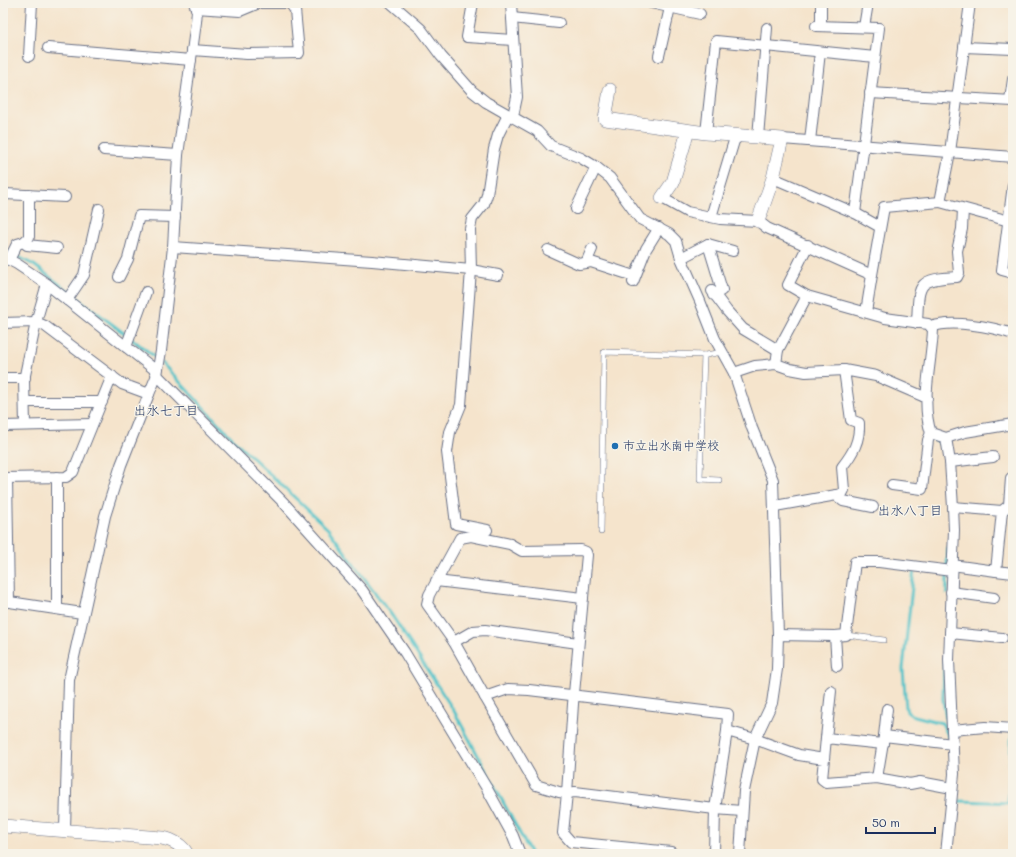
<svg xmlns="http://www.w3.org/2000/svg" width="1016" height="857" font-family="Mali,'Klee One',sans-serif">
  <rect width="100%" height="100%" fill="#f7f3e8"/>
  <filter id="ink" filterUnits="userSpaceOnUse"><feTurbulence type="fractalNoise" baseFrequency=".025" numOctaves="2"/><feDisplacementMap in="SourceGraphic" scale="8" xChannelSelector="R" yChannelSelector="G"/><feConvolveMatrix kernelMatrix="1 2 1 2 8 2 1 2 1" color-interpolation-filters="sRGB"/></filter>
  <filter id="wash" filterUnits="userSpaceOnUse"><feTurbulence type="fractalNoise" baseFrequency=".012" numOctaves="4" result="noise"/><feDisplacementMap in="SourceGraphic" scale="16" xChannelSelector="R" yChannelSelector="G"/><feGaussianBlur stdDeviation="0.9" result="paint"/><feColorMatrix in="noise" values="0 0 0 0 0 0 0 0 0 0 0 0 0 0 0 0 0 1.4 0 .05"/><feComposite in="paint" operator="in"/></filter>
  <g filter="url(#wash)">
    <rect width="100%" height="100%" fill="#f5e4cc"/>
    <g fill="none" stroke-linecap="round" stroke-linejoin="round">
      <g stroke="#55c3c9" stroke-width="3">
        <polyline points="3,249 34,265 158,359"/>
        <polyline points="162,363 234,440 328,529 393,617 454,711 531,854"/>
        <polyline points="933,438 942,445 944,449"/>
        <polyline points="947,567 948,549"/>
        <polyline points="914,569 903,669 906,708 907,712 911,715 942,723 949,737"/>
        <polyline points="947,593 947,572"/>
        <polyline points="944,662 943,699 947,725"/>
        <polyline points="959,801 1013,803"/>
        <polyline points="1008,803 1013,707"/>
      </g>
    </g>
  </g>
  <g filter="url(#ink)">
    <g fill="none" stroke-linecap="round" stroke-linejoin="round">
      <defs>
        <g id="service">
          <polyline points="704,355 700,479 719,480"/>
          <polyline points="601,532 604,352 706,355 722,352"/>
          <polyline points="846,635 884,640"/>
        </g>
        <g id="minor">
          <polyline points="391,3 421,29 441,56 472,91 486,102 537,131 551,146 581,158 596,167 610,178 640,219 669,234 676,241 681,258 700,301 715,339 734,373 752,428 773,480 778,635"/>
          <polyline points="473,3 467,37 513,40"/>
          <polyline points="511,3 517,97 513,116"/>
          <polyline points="651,3 700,14"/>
          <polyline points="821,3 821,26"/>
          <polyline points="196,8 240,11 259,3 290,3"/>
          <polyline points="512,18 559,23"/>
          <polyline points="816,26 879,28 855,213"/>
          <polyline points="864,27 868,3"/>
          <polyline points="964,47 1013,49"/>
          <polyline points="48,48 191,60"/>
          <polyline points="192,50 247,54 299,53 295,10 290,3"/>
          <polyline points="29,56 32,3"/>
          <polyline points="659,56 671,3"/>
          <polyline points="870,93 1013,101"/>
          <polyline points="1010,100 1013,79"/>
          <polyline points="706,133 716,41 875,57"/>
          <polyline points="758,137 767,28"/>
          <polyline points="782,139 1013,157"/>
          <polyline points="810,141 820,52"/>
          <polyline points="104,150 178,155"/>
          <polyline points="773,178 855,213 880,227"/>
          <polyline points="1013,185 1002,270 1013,273"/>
          <polyline points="5,194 65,197"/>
          <polyline points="662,198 687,212 720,219 758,221 767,228 872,275 866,312"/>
          <polyline points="940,202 1013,222"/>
          <polyline points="576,209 596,167"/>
          <polyline points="711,217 734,141 739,136"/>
          <polyline points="24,242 27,245 57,248"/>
          <polyline points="708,244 722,290 714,295"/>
          <path d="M 808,245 L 788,285 L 807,296 L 885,318 L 928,324 L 933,329 C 932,362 920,401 931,433 L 946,438 L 965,432 L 1013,424"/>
          <polyline points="173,247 372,261 471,270 498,275"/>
          <polyline points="548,250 579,264 591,262 634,276"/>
          <polyline points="3,257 17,264 47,284 154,369 157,375 284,503 362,590 405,653 486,787 513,836 520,854"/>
          <polyline points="681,258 708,244 733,251"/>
          <polyline points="9,260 17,244 24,242 29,237 29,195"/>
          <polyline points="586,263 592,249"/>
          <polyline points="872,275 884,207 940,202 950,152 970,3"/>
          <polyline points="119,277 128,259 139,216 175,217"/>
          <polyline points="633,282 646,249 659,228"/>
          <polyline points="47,284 36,322 45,326 122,384 149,394 157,375 161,351 173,247 178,155 196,22 197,11 194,3"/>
          <polyline points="712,291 727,311 743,329 778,350"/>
          <polyline points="67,300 84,275 99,209"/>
          <polyline points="3,323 36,322 24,380 25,425"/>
          <path d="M 917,323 C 919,284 916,279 957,277 L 959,273 L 957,251 L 962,229 L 963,209"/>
          <path d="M 931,327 C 952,319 992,327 1013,334"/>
          <polyline points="126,347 146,292"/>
          <polyline points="776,364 778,350 807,296"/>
          <polyline points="734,373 755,366 776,364 790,369 806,372 844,370"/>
          <polyline points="3,378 25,378"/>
          <polyline points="25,402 102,402"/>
          <polyline points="3,426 92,424"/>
          <polyline points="946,438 950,462 953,507 1002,511 996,571 952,565"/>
          <polyline points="950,462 993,457"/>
          <polyline points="3,478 66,477 73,472 112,376"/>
          <polyline points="7,478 9,602"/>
          <polyline points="892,485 922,489 928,440 931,433"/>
          <polyline points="836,495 843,501 873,507"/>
          <path d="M 775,506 L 842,494 L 844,490 L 842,467 C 853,453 860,441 859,423 L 851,420 L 844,370 L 876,376 L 927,398"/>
          <polyline points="1002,511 1009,505 1011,478"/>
          <polyline points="487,530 456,524 447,452 450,432 461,405 471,270 470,229 472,219 484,204 487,195 494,149 498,135 508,115"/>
          <polyline points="996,571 1013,573"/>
          <polyline points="436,581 583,598"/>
          <polyline points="951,592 994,598"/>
          <polyline points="3,601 82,613"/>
          <polyline points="57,609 57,477"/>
          <polyline points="950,633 1002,638"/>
          <polyline points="835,636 837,666"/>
          <polyline points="454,642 473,631 485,630 578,643"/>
          <polyline points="485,697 454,642 427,604 429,595 460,538 471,536 510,544 522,551 581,550 586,552 587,555 573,704 567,793 575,792 715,809 727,731 755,739 799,755 824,759 822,779 826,782 877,778 910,784 920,782 952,788"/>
          <polyline points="952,730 985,727 1013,729"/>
          <polyline points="884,736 887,709"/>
          <polyline points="826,738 831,691"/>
          <polyline points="824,759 826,738 883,744"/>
          <polyline points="877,778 884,736 953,744"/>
          <polyline points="65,830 69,680 105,516 121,465 149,394"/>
          <polyline points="673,854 671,852 571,842 563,833 567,793 559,792 536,785 485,697 508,689 529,690 728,714 727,731"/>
          <polyline points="714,854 715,809 742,811"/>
          <polyline points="740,854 744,791 755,739 772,703 777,669 778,635 835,636 846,635 855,562 879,562 952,571"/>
          <polyline points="946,854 954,774 949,660 954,530 953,507"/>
        </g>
        <g id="tertiary">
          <polyline points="610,90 605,119 706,133 782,139 773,178 758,221"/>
          <polyline points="662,198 673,182 688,131"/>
          <path d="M 3,826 L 162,838 C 173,840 181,844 187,854"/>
        </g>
      </defs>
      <use href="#service" stroke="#676e84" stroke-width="6"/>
      <use href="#minor" stroke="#676e84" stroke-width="12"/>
      <use href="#tertiary" stroke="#676e84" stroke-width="14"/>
      <use href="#service" stroke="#fff" stroke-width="5"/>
      <use href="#minor" stroke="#fff" stroke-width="10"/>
      <use href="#tertiary" stroke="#fff" stroke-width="13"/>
    </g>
  </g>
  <circle fill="#1f6fb2" stroke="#f7f3e8" stroke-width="1.5" cx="615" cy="446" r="4"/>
  <g text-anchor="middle" stroke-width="3" stroke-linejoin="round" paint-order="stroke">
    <g font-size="12" fill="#1b2f5e" stroke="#f7f3e8" text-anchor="start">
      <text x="623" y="450">市立出水南中学校</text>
    </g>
    <g font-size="13" fill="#1b2f5e" stroke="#f7f3e8">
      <text x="166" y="415">出水七丁目</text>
      <text x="910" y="515">出水八丁目</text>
    </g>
  </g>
  <rect width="1016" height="857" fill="none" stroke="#f7f3e8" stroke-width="16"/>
  <path d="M866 827v6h69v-6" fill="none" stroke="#1b2f5e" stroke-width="2"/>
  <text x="872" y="827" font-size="12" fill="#1b2f5e" stroke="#f7f3e8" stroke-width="3" paint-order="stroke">50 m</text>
</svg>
